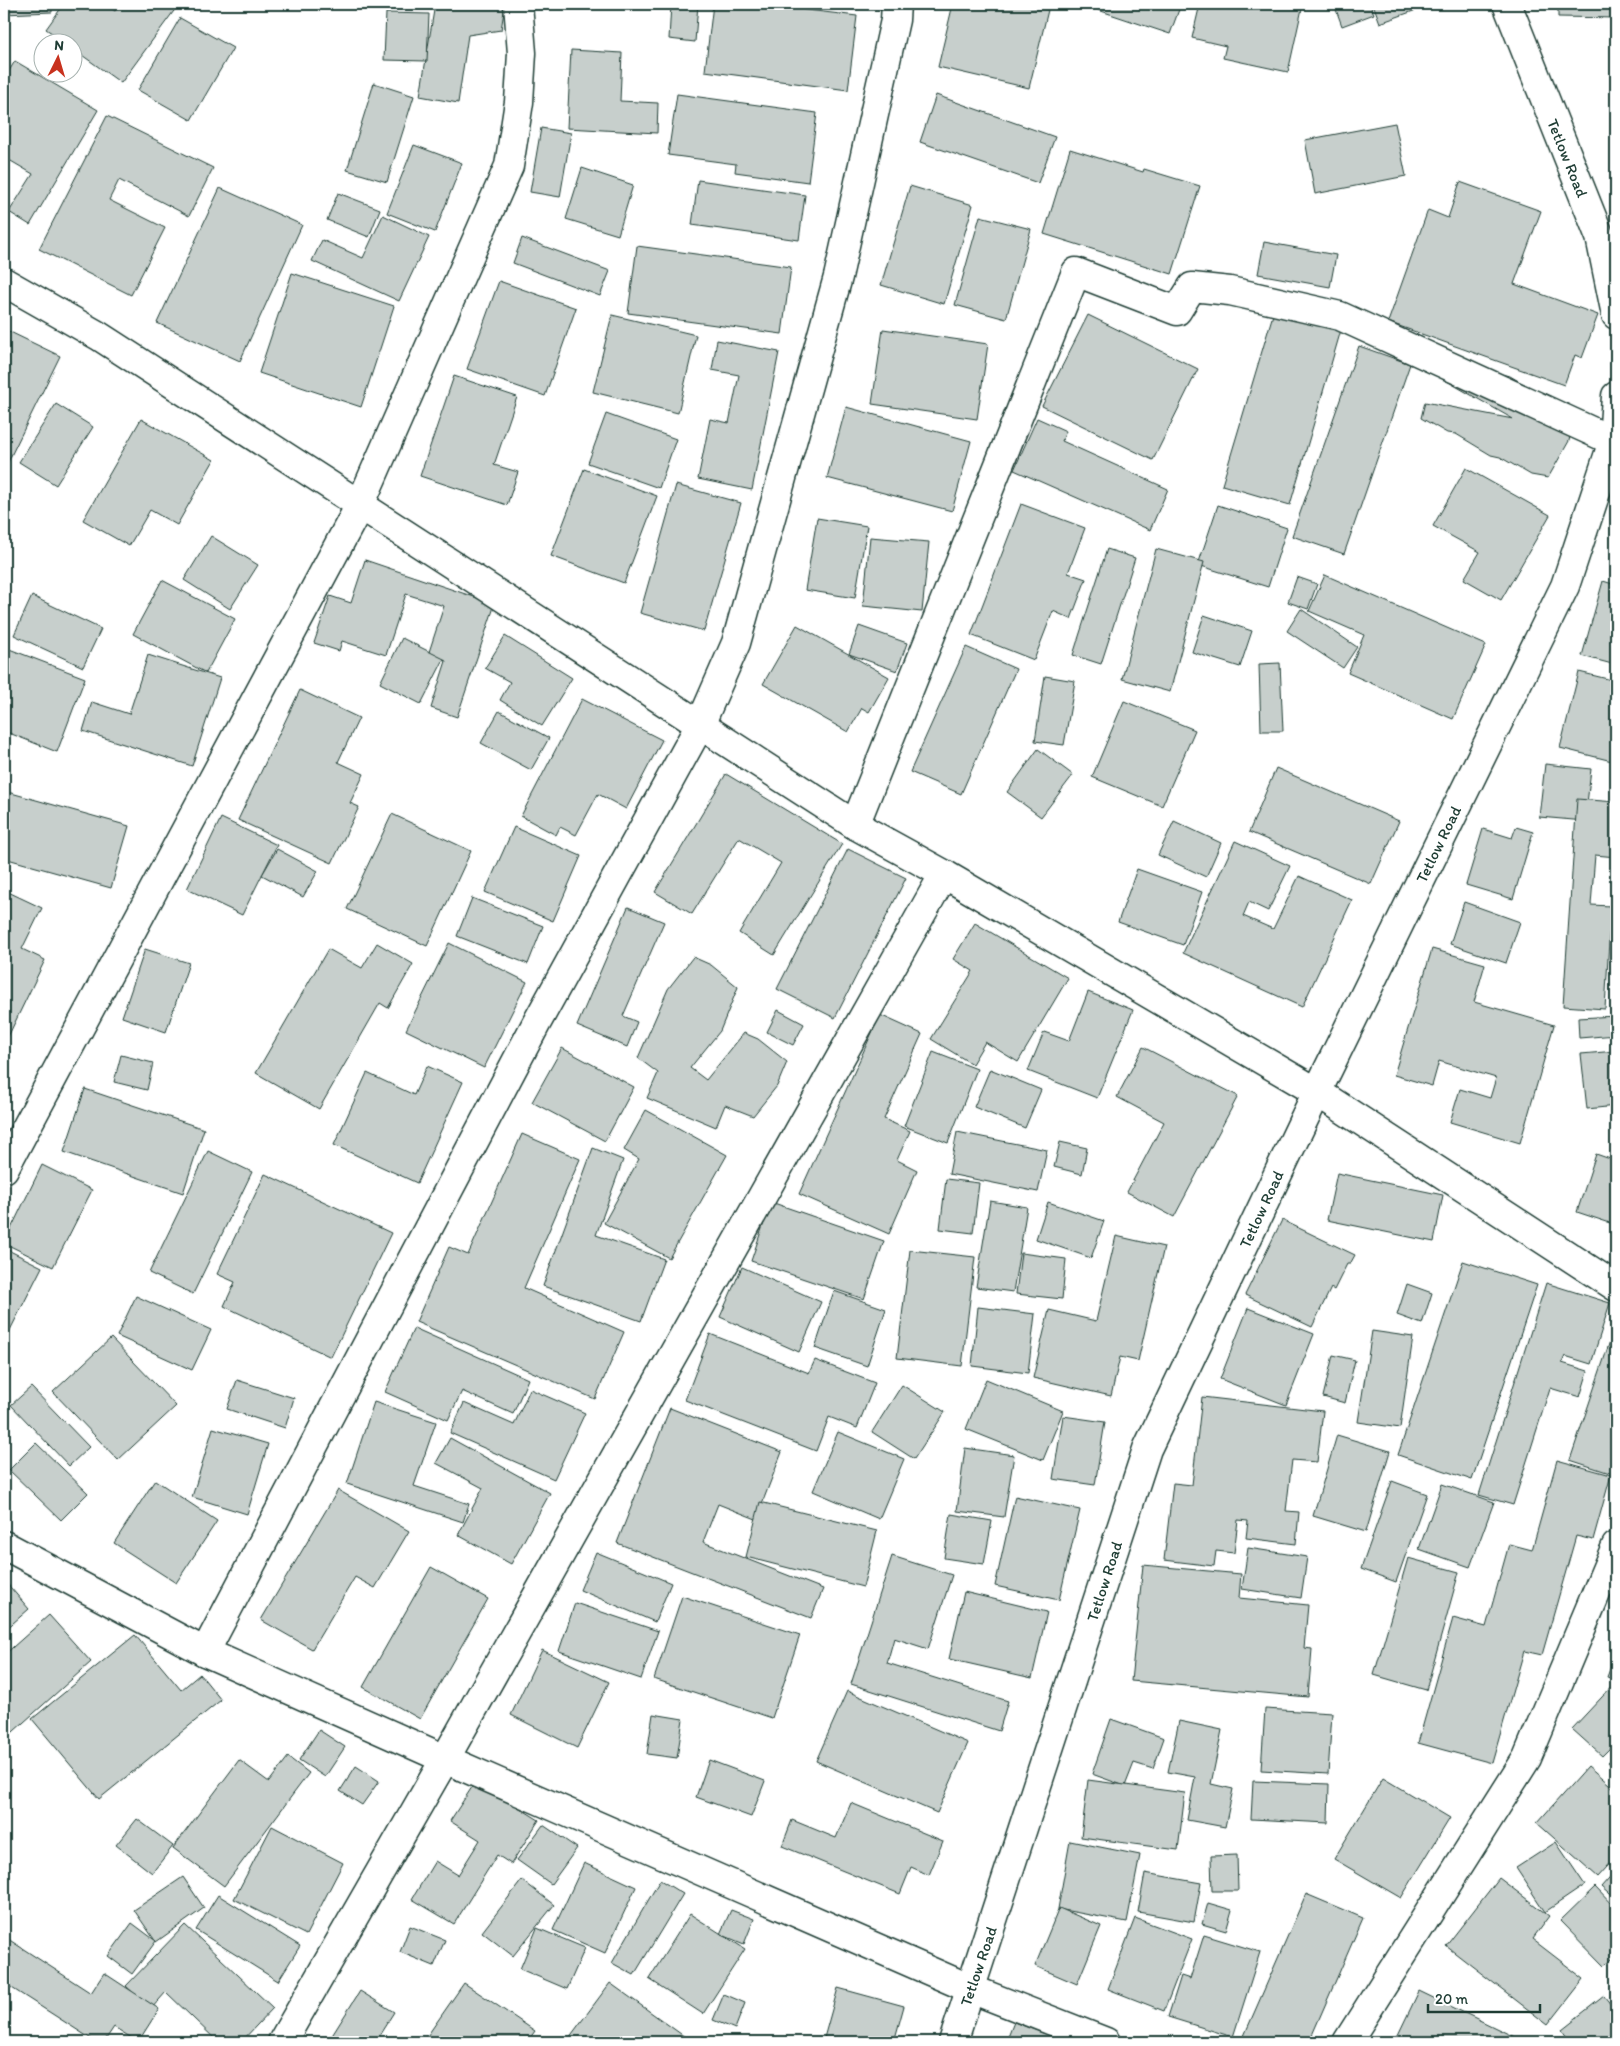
<svg xmlns="http://www.w3.org/2000/svg" width="1620" height="2046" font-family="Itim,sans-serif">
  <rect width="100%" height="100%" fill="#fff"/>
  <filter id="ink" filterUnits="userSpaceOnUse"><feTurbulence type="fractalNoise" baseFrequency=".02" numOctaves="2"/><feDisplacementMap in="SourceGraphic" scale="10" xChannelSelector="R" yChannelSelector="G"/><feConvolveMatrix kernelMatrix="1 2 1 2 8 2 1 2 1" color-interpolation-filters="sRGB"/></filter>
  <g filter="url(#ink)">
    <g fill="#c7cfcc" stroke="#1f3d34">
      <polygon points="4,4 52,4 52,12 4,14"/>
      <polygon points="64,4 105,4 115,11 120,4 179,4 121,83 72,48 72,42 65,42 46,29"/>
      <polygon points="385,4 426,4 399,8 385,6"/>
      <polygon points="435,4 503,4 504,11 501,30 468,35 458,103 420,96"/>
      <polygon points="671,4 698,4 695,42 669,39"/>
      <polygon points="713,4 757,4 857,16 848,90 705,71"/>
      <polygon points="953,4 1021,4 1048,10 1029,88 938,67"/>
      <polygon points="1100,4 1181,4 1170,34 1098,10"/>
      <polygon points="1200,4 1303,4 1288,72 1223,58 1226,46 1192,38"/>
      <polygon points="1334,4 1370,4 1374,14 1342,26"/>
      <polygon points="1373,4 1433,4 1380,23"/>
      <polygon points="1558,4 1616,4 1616,18 1558,17"/>
      <polygon points="386,13 429,14 427,61 384,60"/>
      <polygon points="180,18 233,48 191,120 138,90"/>
      <polygon points="571,50 622,53 620,101 658,103 657,133 567,128"/>
      <polygon points="15,61 98,110 30,225 9,212 33,174 4,157 4,79"/>
      <polygon points="374,83 414,96 387,182 347,170"/>
      <polygon points="677,94 817,113 808,182 735,172 736,164 668,155"/>
      <polygon points="936,95 1055,137 1038,183 920,142"/>
      <polygon points="107,116 213,168 189,216 119,180 109,200 165,228 131,295 39,249"/>
      <polygon points="1395,123 1406,176 1315,194 1305,140"/>
      <polygon points="541,128 571,133 560,197 530,192"/>
      <polygon points="414,145 462,163 435,232 387,213"/>
      <polygon points="1070,149 1143,172 1144,169 1200,186 1172,274 1044,234"/>
      <polygon points="582,168 633,185 618,235 566,219"/>
      <polygon points="698,180 805,195 799,240 692,225"/>
      <polygon points="1460,182 1541,211 1514,284 1598,315 1582,358 1575,355 1564,385 1388,322 1428,210 1448,218"/>
      <polygon points="910,186 973,205 944,304 881,285"/>
      <polygon points="220,188 302,225 240,361 157,323"/>
      <polygon points="338,193 380,209 369,237 327,220"/>
      <polygon points="383,215 429,237 399,301 312,261 322,240 363,258"/>
      <polygon points="980,216 1031,229 1006,319 955,305"/>
      <polygon points="522,238 610,271 600,296 513,263"/>
      <polygon points="1264,242 1336,255 1330,287 1258,274"/>
      <polygon points="637,246 791,267 782,334 628,313"/>
      <polygon points="292,273 394,306 361,407 259,373"/>
      <polygon points="499,281 576,308 545,396 467,369"/>
      <polygon points="1274,311 1341,330 1290,505 1222,485"/>
      <polygon points="612,315 696,335 678,413 593,392"/>
      <polygon points="1088,315 1198,369 1153,460 1042,406"/>
      <polygon points="4,329 60,356 4,470"/>
      <polygon points="883,329 988,344 977,419 872,404"/>
      <polygon points="717,340 779,352 752,490 698,479 710,419 729,423 739,375 712,370"/>
      <polygon points="1359,346 1410,364 1344,554 1292,536"/>
      <polygon points="1442,357 1485,371 1510,376 1575,414 1569,441 1548,478 1531,475 1500,457 1491,455 1456,434 1447,433 1421,418 1425,402 1513,419 1438,376"/>
      <polygon points="454,376 517,397 494,465 518,472 507,505 420,476"/>
      <polygon points="56,404 93,427 56,485 19,462"/>
      <polygon points="846,407 971,441 952,511 827,478"/>
      <polygon points="606,414 676,439 659,488 588,463"/>
      <polygon points="1037,418 1066,431 1062,441 1168,489 1150,530 1014,470"/>
      <polygon points="141,419 214,460 177,525 150,510 129,546 83,520"/>
      <polygon points="1466,468 1550,515 1501,600 1464,579 1480,552 1433,526"/>
      <polygon points="584,469 657,496 624,583 551,556"/>
      <polygon points="676,485 741,503 704,631 640,613"/>
      <polygon points="1021,504 1085,528 1068,573 1086,579 1071,619 1053,611 1034,660 971,635"/>
      <polygon points="1218,505 1287,528 1268,587 1198,565"/>
      <polygon points="817,518 867,526 855,598 805,590"/>
      <polygon points="211,536 258,565 230,609 184,580"/>
      <polygon points="870,537 929,542 922,612 863,606"/>
      <polygon points="1107,549 1135,558 1101,664 1073,655"/>
      <polygon points="1156,549 1204,562 1170,692 1122,679"/>
      <polygon points="365,560 495,604 457,717 431,708 446,661 428,655 444,606 406,594 386,655 342,641 339,651 314,643 330,596 351,603"/>
      <polygon points="1325,575 1486,645 1453,719 1348,673 1364,635 1309,611"/>
      <polygon points="1297,577 1317,584 1308,609 1288,602"/>
      <polygon points="162,580 235,619 206,673 133,634"/>
      <polygon points="1603,581 1616,585 1616,665 1582,656"/>
      <polygon points="32,596 101,629 83,667 14,635"/>
      <polygon points="1301,609 1357,647 1343,668 1287,631"/>
      <polygon points="1204,615 1252,631 1240,667 1192,652"/>
      <polygon points="797,625 889,677 869,712 862,708 848,732 763,684"/>
      <polygon points="859,626 907,643 897,671 849,654"/>
      <polygon points="505,636 572,678 542,726 500,700 510,682 485,668"/>
      <polygon points="402,638 444,659 421,704 380,683"/>
      <polygon points="4,647 85,678 57,752 4,731"/>
      <polygon points="966,647 1016,669 961,794 910,772"/>
      <polygon points="148,655 220,678 192,766 83,731 92,702 129,714"/>
      <polygon points="1280,663 1283,731 1261,731 1259,664"/>
      <polygon points="1579,672 1616,681 1616,762 1560,748"/>
      <polygon points="1045,676 1075,681 1064,745 1035,741"/>
      <polygon points="300,690 359,718 338,762 364,774 350,803 359,807 332,863 238,820"/>
      <polygon points="582,699 662,740 626,809 598,794 576,835 560,827 556,835 521,816"/>
      <polygon points="1124,701 1195,730 1162,806 1092,777"/>
      <polygon points="499,711 549,738 531,770 481,743"/>
      <polygon points="1038,749 1073,775 1041,817 1007,792"/>
      <polygon points="1545,764 1591,769 1585,821 1539,817"/>
      <polygon points="1276,768 1399,821 1371,884 1249,832"/>
      <polygon points="726,774 842,844 774,955 739,933 781,863 739,838 692,914 655,892"/>
      <polygon points="4,791 129,826 111,888 4,858"/>
      <polygon points="1577,799 1616,802 1616,857 1595,855 1591,905 1611,906 1605,1009 1563,1006"/>
      <polygon points="392,814 471,851 427,946 347,909"/>
      <polygon points="221,818 277,845 242,915 187,889"/>
      <polygon points="1174,821 1221,843 1206,877 1158,855"/>
      <polygon points="514,827 581,856 553,921 485,892"/>
      <polygon points="1516,827 1533,832 1513,899 1466,885 1483,829 1512,838"/>
      <polygon points="1235,841 1290,866 1268,911 1249,902 1243,916 1273,929 1299,876 1352,900 1302,1007 1183,953"/>
      <polygon points="277,849 318,871 303,897 262,875"/>
      <polygon points="848,849 906,878 835,1018 777,989"/>
      <polygon points="1137,869 1202,892 1183,945 1118,922"/>
      <polygon points="4,890 42,908 22,949 45,960 4,1045"/>
      <polygon points="472,898 543,926 528,964 457,936"/>
      <polygon points="1464,902 1520,922 1506,963 1450,944"/>
      <polygon points="628,907 664,922 623,1016 637,1022 627,1047 577,1026"/>
      <polygon points="975,923 1068,978 1018,1062 985,1042 972,1064 931,1039 973,971 953,959"/>
      <polygon points="377,943 413,964 388,1008 380,1003 319,1109 256,1073 328,949 362,968"/>
      <polygon points="449,943 527,982 484,1068 406,1030"/>
      <polygon points="145,949 189,963 166,1032 122,1017"/>
      <polygon points="1432,949 1485,964 1474,1002 1554,1025 1520,1143 1450,1122 1460,1089 1490,1098 1496,1078 1439,1061 1432,1086 1394,1075"/>
      <polygon points="693,957 711,965 738,987 720,1031 690,1068 706,1080 744,1033 758,1039 787,1062 777,1086 753,1116 725,1105 716,1127 647,1098 658,1073 638,1058 668,989"/>
      <polygon points="1088,992 1133,1010 1097,1098 1028,1071 1044,1032 1069,1041"/>
      <polygon points="778,1010 804,1024 793,1045 767,1032"/>
      <polygon points="880,1015 922,1034 884,1119 910,1131 897,1160 917,1170 889,1234 799,1194"/>
      <polygon points="1616,1016 1616,1035 1579,1038 1578,1018"/>
      <polygon points="1143,1047 1238,1096 1174,1217 1127,1192 1164,1122 1117,1097"/>
      <polygon points="562,1048 634,1087 605,1141 532,1102"/>
      <polygon points="1616,1051 1616,1106 1587,1109 1581,1054"/>
      <polygon points="933,1052 977,1069 948,1143 904,1126"/>
      <polygon points="121,1055 153,1063 147,1090 114,1082"/>
      <polygon points="427,1066 463,1082 417,1183 334,1145 367,1073 414,1095"/>
      <polygon points="990,1069 1041,1090 1025,1128 974,1107"/>
      <polygon points="85,1089 204,1129 183,1193 64,1152"/>
      <polygon points="646,1110 727,1155 669,1258 604,1223 639,1159 624,1150"/>
      <polygon points="957,1132 1047,1150 1038,1192 949,1174"/>
      <polygon points="522,1134 580,1159 524,1288 624,1332 595,1399 416,1322 449,1247 468,1255"/>
      <polygon points="1060,1142 1087,1148 1082,1174 1054,1167"/>
      <polygon points="593,1148 623,1160 596,1235 664,1259 641,1321 543,1286"/>
      <polygon points="208,1151 252,1172 193,1294 149,1273"/>
      <polygon points="1596,1154 1616,1161 1616,1225 1577,1212"/>
      <polygon points="42,1165 92,1190 53,1267 4,1243"/>
      <polygon points="1337,1173 1443,1195 1434,1242 1327,1220"/>
      <polygon points="265,1174 391,1233 331,1357 224,1306 235,1282 217,1274"/>
      <polygon points="946,1179 979,1183 973,1233 940,1229"/>
      <polygon points="990,1201 1027,1207 1013,1292 976,1287"/>
      <polygon points="771,1202 884,1241 864,1299 751,1261"/>
      <polygon points="1048,1202 1104,1221 1091,1258 1036,1239"/>
      <polygon points="1282,1220 1355,1255 1350,1264 1347,1264 1334,1290 1331,1288 1312,1327 1245,1295"/>
      <polygon points="1116,1236 1164,1247 1138,1361 1120,1357 1111,1396 1033,1378 1049,1310 1096,1321"/>
      <polygon points="4,1248 42,1267 4,1342"/>
      <polygon points="910,1250 975,1257 962,1366 897,1358"/>
      <polygon points="1021,1253 1066,1259 1062,1299 1016,1294"/>
      <polygon points="1463,1261 1537,1285 1472,1480 1398,1455"/>
      <polygon points="742,1267 821,1302 799,1352 720,1317"/>
      <polygon points="1546,1283 1610,1303 1591,1364 1565,1356 1562,1363 1588,1371 1580,1397 1550,1388 1513,1505 1479,1495"/>
      <polygon points="1407,1284 1432,1293 1422,1324 1397,1315"/>
      <polygon points="834,1291 886,1309 867,1366 815,1348"/>
      <polygon points="136,1296 211,1330 192,1370 117,1336"/>
      <polygon points="978,1307 1035,1314 1028,1373 972,1366"/>
      <polygon points="1248,1308 1314,1334 1286,1405 1220,1379"/>
      <polygon points="414,1328 528,1379 513,1414 462,1391 448,1420 385,1392"/>
      <polygon points="1372,1331 1413,1337 1400,1428 1358,1422"/>
      <polygon points="710,1334 809,1373 815,1360 875,1383 857,1428 829,1417 816,1451 685,1400"/>
      <polygon points="111,1338 176,1406 118,1460 53,1392"/>
      <polygon points="1610,1341 1616,1343 1616,1475 1570,1460"/>
      <polygon points="1333,1355 1355,1360 1345,1403 1323,1397"/>
      <polygon points="986,1379 1063,1411 1043,1460 966,1429"/>
      <polygon points="237,1380 294,1398 285,1428 227,1409"/>
      <polygon points="902,1385 945,1412 914,1459 872,1432"/>
      <polygon points="31,1387 89,1447 69,1466 11,1405"/>
      <polygon points="530,1389 585,1413 554,1479 450,1433 464,1403 514,1425"/>
      <polygon points="1202,1397 1323,1411 1317,1462 1292,1460 1286,1511 1299,1512 1296,1544 1246,1538 1248,1521 1238,1520 1234,1553 1216,1551 1214,1566 1164,1560 1173,1483 1192,1485"/>
      <polygon points="374,1402 436,1422 414,1486 469,1504 463,1522 347,1484"/>
      <polygon points="670,1408 782,1452 756,1519 718,1504 703,1542 823,1589 811,1618 617,1543"/>
      <polygon points="1063,1416 1105,1422 1095,1485 1053,1479"/>
      <polygon points="213,1428 268,1444 247,1514 192,1497"/>
      <polygon points="838,1432 904,1459 879,1519 813,1491"/>
      <polygon points="1337,1435 1390,1451 1366,1532 1313,1516"/>
      <polygon points="450,1438 550,1493 511,1564 458,1535 483,1488 436,1463"/>
      <polygon points="36,1443 88,1493 61,1520 9,1470"/>
      <polygon points="965,1448 1014,1455 1004,1517 957,1511"/>
      <polygon points="1557,1460 1611,1475 1593,1540 1576,1536 1542,1655 1524,1651 1492,1763 1418,1743 1453,1618 1486,1627 1509,1544 1532,1550"/>
      <polygon points="155,1480 217,1521 176,1583 114,1543"/>
      <polygon points="1392,1481 1427,1494 1396,1582 1361,1569"/>
      <polygon points="1442,1484 1494,1502 1470,1567 1419,1549"/>
      <polygon points="338,1490 409,1531 375,1588 355,1577 312,1649 261,1620"/>
      <polygon points="1015,1496 1080,1510 1059,1600 995,1586"/>
      <polygon points="760,1502 877,1531 863,1587 746,1557"/>
      <polygon points="951,1514 992,1521 984,1564 944,1558"/>
      <polygon points="1248,1548 1307,1557 1301,1598 1242,1589"/>
      <polygon points="596,1552 671,1583 655,1622 580,1590"/>
      <polygon points="892,1556 952,1575 928,1649 894,1638 887,1663 1008,1701 999,1731 851,1684"/>
      <polygon points="1408,1558 1459,1572 1426,1690 1374,1675"/>
      <polygon points="1143,1565 1241,1574 1239,1598 1308,1605 1304,1648 1312,1649 1308,1697 1131,1681"/>
      <polygon points="431,1567 488,1599 420,1719 363,1687"/>
      <polygon points="4,1580 29,1609 4,1631"/>
      <polygon points="964,1592 1047,1612 1032,1678 949,1659"/>
      <polygon points="682,1596 800,1635 772,1718 654,1679"/>
      <polygon points="575,1603 658,1631 641,1679 559,1651"/>
      <polygon points="49,1615 91,1662 4,1740 4,1655"/>
      <polygon points="135,1635 181,1690 200,1674 221,1700 99,1799 32,1719"/>
      <polygon points="542,1650 609,1682 577,1748 511,1715"/>
      <polygon points="1616,1653 1616,1680 1607,1677"/>
      <polygon points="1616,1682 1616,1742 1602,1756 1572,1729"/>
      <polygon points="847,1691 968,1743 937,1813 816,1761"/>
      <polygon points="1265,1709 1332,1713 1328,1774 1261,1770"/>
      <polygon points="653,1714 683,1719 677,1758 647,1754"/>
      <polygon points="1111,1719 1164,1738 1153,1769 1134,1763 1125,1786 1092,1774"/>
      <polygon points="1179,1721 1222,1730 1211,1784 1233,1789 1225,1827 1187,1820 1195,1777 1168,1772"/>
      <polygon points="319,1730 345,1747 325,1777 299,1760"/>
      <polygon points="1616,1754 1616,1771 1608,1762"/>
      <polygon points="288,1757 309,1773 224,1886 173,1848 239,1760 269,1782"/>
      <polygon points="709,1760 765,1781 751,1817 696,1797"/>
      <polygon points="356,1766 379,1781 362,1805 340,1791"/>
      <polygon points="1588,1766 1616,1790 1616,1857 1598,1877 1537,1823"/>
      <polygon points="1383,1778 1450,1818 1401,1898 1334,1859"/>
      <polygon points="1088,1780 1185,1793 1178,1850 1081,1837"/>
      <polygon points="476,1781 539,1820 511,1864 497,1855 454,1924 412,1899 435,1861 458,1875 480,1840 450,1821"/>
      <polygon points="1253,1781 1329,1784 1328,1823 1251,1819"/>
      <polygon points="851,1803 943,1841 929,1875 911,1867 900,1894 782,1846 792,1820 836,1838"/>
      <polygon points="137,1819 173,1846 152,1873 116,1845"/>
      <polygon points="543,1825 577,1848 551,1884 517,1860"/>
      <polygon points="272,1826 343,1863 306,1935 234,1899"/>
      <polygon points="1070,1841 1140,1855 1127,1922 1058,1909"/>
      <polygon points="1556,1842 1585,1885 1545,1912 1516,1868"/>
      <polygon points="1237,1855 1238,1891 1212,1891 1211,1856"/>
      <polygon points="584,1863 636,1887 605,1953 553,1930"/>
      <polygon points="1616,1870 1616,1900 1601,1887"/>
      <polygon points="1145,1873 1201,1883 1194,1922 1138,1912"/>
      <polygon points="183,1877 204,1908 156,1942 134,1910"/>
      <polygon points="1499,1878 1549,1916 1532,1939 1584,1979 1548,2025 1446,1946"/>
      <polygon points="522,1880 554,1905 513,1956 482,1932"/>
      <polygon points="660,1880 683,1894 634,1975 612,1963"/>
      <polygon points="1595,1887 1616,1909 1616,1954 1604,1966 1560,1921"/>
      <polygon points="1306,1894 1363,1918 1309,2042 1258,2042 1244,2036"/>
      <polygon points="218,1895 300,1946 278,1981 196,1930"/>
      <polygon points="1208,1903 1232,1910 1226,1931 1202,1924"/>
      <polygon points="1059,1908 1101,1926 1077,1984 1035,1966"/>
      <polygon points="731,1910 754,1919 744,1944 720,1934"/>
      <polygon points="690,1914 745,1949 703,2014 649,1979"/>
      <polygon points="1135,1918 1192,1939 1164,2011 1108,1989"/>
      <polygon points="132,1923 156,1941 132,1974 108,1956"/>
      <polygon points="185,1925 273,2008 241,2042 218,2042 166,1992 151,2009 126,1986"/>
      <polygon points="410,1926 445,1940 434,1966 400,1952"/>
      <polygon points="537,1928 585,1948 567,1989 520,1969"/>
      <polygon points="1204,1935 1260,1952 1233,2037 1168,2017 1181,1976 1190,1979"/>
      <polygon points="8,1939 91,1993 104,1973 159,2009 138,2042 114,2027 104,2042 96,2042 4,1983 4,1946"/>
      <polygon points="464,1983 535,2031 527,2042 423,2042"/>
      <polygon points="610,1983 692,2042 566,2042"/>
      <polygon points="838,1988 904,2006 894,2042 841,2042 824,2038"/>
      <polygon points="360,1991 394,2012 375,2042 328,2042"/>
      <polygon points="1419,1991 1525,2042 1407,2042 1397,2037"/>
      <polygon points="724,1994 745,2003 735,2029 713,2020"/>
      <polygon points="1604,1996 1616,2011 1616,2042 1572,2042 1562,2029"/>
      <polygon points="1014,2022 1067,2042 1006,2042"/>
    </g>
    <g fill="none" stroke-linecap="round" stroke-linejoin="round">
      <defs>
        <g id="minor">
          <polyline points="855,825 1076,272 1177,311 1192,287 1230,291 1340,316 1613,441"/>
          <polyline points="4,1169 360,505 509,166 519,102 522,53 518,4"/>
          <polyline points="4,1545 205,1652 445,1759 971,1989 1106,2042"/>
          <polyline points="205,1652 536,1024 700,725 736,643 838,277 895,20 896,4"/>
          <polyline points="282,2042 445,1759 944,874"/>
          <polyline points="1347,2042 1527,1758 1616,1546"/>
        </g>
        <g id="tertiary">
          <polyline points="1507,4 1600,237 1616,315"/>
          <polyline points="4,282 99,336 855,825 944,874 1317,1092 1616,1287"/>
          <polyline points="953,2042 1147,1449 1317,1092 1565,586 1613,441 1616,396"/>
        </g>
      </defs>
      <use href="#minor" stroke="#1f3d34" stroke-width="31"/>
      <use href="#tertiary" stroke="#1f3d34" stroke-width="31"/>
      <use href="#minor" stroke="#fff" stroke-width="28"/>
      <use href="#tertiary" stroke="#fff" stroke-width="28"/>
    </g>
  </g>
  <g text-anchor="middle" stroke-width="4" stroke-linejoin="round" paint-order="stroke">
    <g font-size="16" fill="#1f3d34" stroke="#fff">
      <text transform="translate(1568 158) rotate(68)" y="6">Tetlow Road</text>
      <text transform="translate(1438 844) rotate(-64)" y="6">Tetlow Road</text>
      <text transform="translate(1261 1209) rotate(-65)" y="6">Tetlow Road</text>
      <text transform="translate(1104 1581) rotate(-72)" y="6">Tetlow Road</text>
      <text transform="translate(978 1966) rotate(-71)" y="6">Tetlow Road</text>
    </g>
  </g>
  <rect width="1620" height="2046" fill="none" stroke="#fff" stroke-width="20"/>
  <rect x="10" y="10" width="1600" height="2026" fill="none" stroke="#1f3d34" stroke-width="2" filter="url(#ink)"/>
  <g transform="translate(58 58) rotate(5)"><circle r="24" fill="#ffffff" stroke="#a5b1ae"/>
  <path d="M0-4L9 19L0 12L-9 19Z" fill="#c8321e"/>
  <text y="-8" font-size="14" font-weight="bold" text-anchor="middle" fill="#1f3d34">N</text>
  </g>
  <path d="M1428 2004v8h112v-8" fill="none" stroke="#1f3d34" stroke-width="2.5"/>
  <text x="1435" y="2004" font-size="15" fill="#1f3d34" stroke="#ffffff" stroke-width="4" paint-order="stroke">20 m</text>
</svg>
